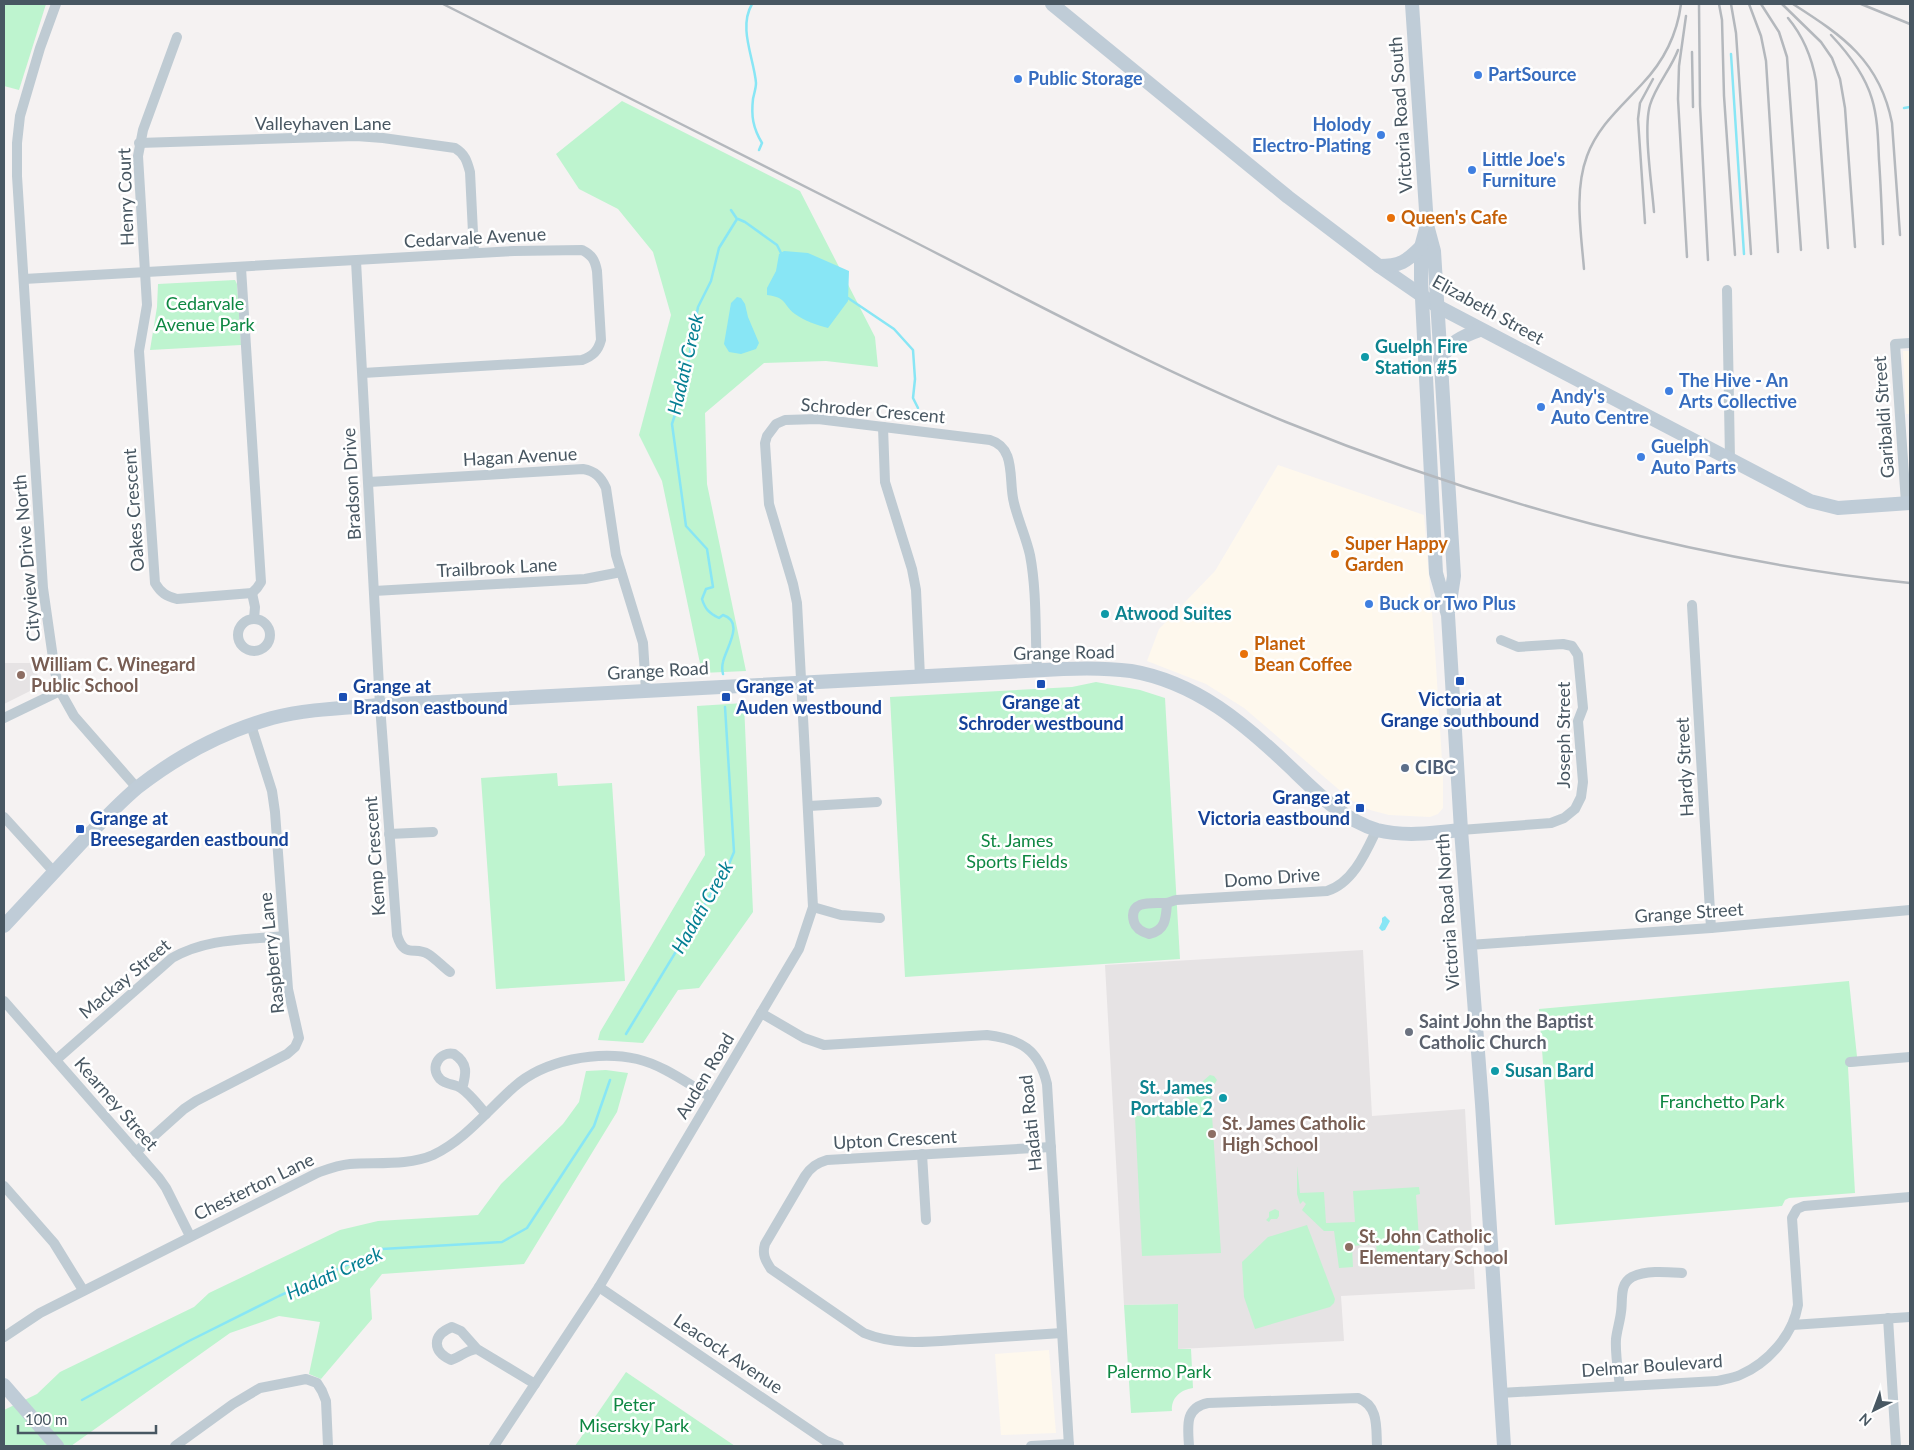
<svg xmlns="http://www.w3.org/2000/svg" width="1914" height="1450" font-family="Lato,sans-serif">
  <rect width="100%" height="100%" fill="#f5f2f2"/>
  <g fill="#fef8ed">
    <polygon points="1903,351 1910,351 1910,414 1906,414"/>
    <polygon points="1278,465 1424,515 1435,650 1443,776 1443,808 1438,814 1430,817 1389,815 1370,810 1351,800 1244,708 1206,684 1147,661 1159,629 1215,571"/>
    <polygon points="1049,1350 1056,1433 1001,1435 995,1354"/>
  </g>
  <g fill="#e6e3e4">
    <polygon points="4,663 37,663 38,687 4,704"/>
    <polygon points="1363,950 1372,1116 1465,1109 1475,1289 1341,1296 1344,1341 1178,1349 1178,1304 1124,1305 1105,965"/>
  </g>
  <g fill="#bef4cf">
    <polygon points="4,4 46,4 19,90 4,86"/>
    <polygon points="622,101 800,191 875,337 878,367 826,361 764,363 705,413 707,484 746,671 702,673 662,481 639,435 671,315 653,252 618,209 579,189 556,154"/>
    <polygon points="235,280 237,284 241,345 150,350 157,307 158,284"/>
    <polygon points="1096,682 1140,690 1165,698 1180,959 905,977 890,697 1072,687"/>
    <polygon points="744,703 753,912 699,988 678,990 643,1043 598,1040 600,1032 705,855 697,706"/>
    <polygon points="557,773 558,786 612,783 625,981 496,989 481,778"/>
    <polygon points="1849,981 1858,1066 1848,1067 1855,1193 1789,1198 1785,1200 1782,1206 1555,1225 1539,1009"/>
    <polygon points="606,1070 628,1073 617,1112 524,1264 382,1274 370,1289 372,1319 321,1379 309,1374 320,1322 279,1316 230,1333 71,1446 4,1446 4,1410 37,1394 60,1372 194,1307 209,1293 340,1230 378,1221 478,1215 501,1184 563,1124 579,1102 586,1071"/>
    <polygon points="1210,1075 1214,1076 1217,1080 1211,1090 1212,1115 1221,1253 1142,1256 1135,1116 1200,1115 1189,1109 1184,1099 1204,1086 1203,1081"/>
    <polygon points="1297,1166 1300,1193 1324,1192 1326,1223 1355,1222 1353,1191 1419,1187 1420,1194 1416,1195 1420,1253 1417,1252 1401,1262 1378,1264 1376,1244 1352,1246 1353,1267 1339,1268 1334,1231 1324,1231 1302,1210 1306,1204 1303,1201 1300,1204 1297,1194"/>
    <polygon points="1275,1209 1279,1211 1279,1216 1277,1219 1271,1219 1269,1222 1266,1220 1269,1217 1269,1212"/>
    <polygon points="1307,1225 1335,1299 1334,1303 1330,1307 1255,1329 1244,1297 1242,1262 1268,1237"/>
    <path d="M 1178,1304 L 1178,1349 L 1191,1349 L 1193,1388 C 1180,1390 1171,1398 1172,1411 L 1131,1413 L 1124,1305 Z"/>
    <polygon points="626,1372 735,1446 575,1446"/>
  </g>
  <g fill="#88e6f5">
    <path d="M 784,251 L 808,253 L 849,271 L 848,301 L 828,328 C 816,325 805,321 795,314 C 782,304 788,298 767,295 L 767,288 L 776,271 L 779,254 Z"/>
    <polygon points="737,297 741,298 745,304 748,317 759,343 756,349 741,354 729,352 724,344 731,303"/>
    <polygon points="1385,916 1390,921 1385,930 1382,931 1379,928 1382,922 1382,918"/>
  </g>
  <g fill="none" stroke-linecap="round" stroke-linejoin="round">
    <g stroke="#88e6f5" stroke-width="2.5">
      <path d="M 752,4 C 738,28 754,58 756,83 C 756,88 754,94 753,99 C 751,116 753,128 762,143 L 759,150"/>
      <polyline points="1731,54 1744,254"/>
      <polyline points="1904,108 1910,107"/>
      <polyline points="738,219 745,222 777,245 781,253"/>
      <polyline points="848,298 894,329 913,350 915,379 913,398 918,408"/>
      <path d="M 723,674 C 722,670 722,666 723,662 C 726,648 745,622 723,615 L 719,618 C 709,613 705,609 702,599 L 706,589 L 713,587 L 707,549 L 686,526 L 672,424 L 684,386 L 698,307 L 711,281 L 719,248 L 737,219 L 731,210"/>
      <polyline points="626,1034 729,864 734,852 725,707"/>
      <polyline points="82,1400 189,1341 279,1296 382,1249 502,1242 527,1228 594,1126 610,1080"/>
    </g>
    <g stroke="#bfcbd3" stroke-width="10">
      <polyline points="56,4 40,48 20,116 17,143 17,176 43,588 55,672 60,691 74,716 137,788"/>
      <path d="M 177,37 L 143,130 L 138,156 L 147,305 L 139,351 L 155,583 C 161,593 166,596 177,599 L 252,593 L 257,588 L 261,582 L 241,268"/>
      <path d="M 139,143 L 356,136 L 383,138 L 455,148 C 465,154 467,161 470,172 L 474,253"/>
      <path d="M 356,261 L 380,705 L 397,935 C 404,959 415,946 428,954 C 436,959 443,967 450,972"/>
      <path d="M 24,279 L 514,251 L 582,250 C 592,255 595,260 597,271 L 601,340 C 598,351 593,356 582,360 L 363,373"/>
      <polyline points="1727,290 1730,460"/>
      <polyline points="883,427 885,482 912,569 916,590 920,677"/>
      <path d="M 369,482 L 583,469 C 595,471 601,477 606,488 L 616,555 L 643,643 L 646,691"/>
      <polyline points="1906,503 1895,344 1910,343"/>
      <polyline points="374,591 585,579 621,572"/>
      <polyline points="252,593 255,607 254,619"/>
      <polyline points="1692,605 1711,928"/>
      <circle cx="254" cy="635" r="16"/>
      <polyline points="4,718 60,691"/>
      <polyline points="809,806 877,802"/>
      <polyline points="4,817 54,872"/>
      <polyline points="1461,830 1551,823 1564,818 1575,809 1581,797 1583,782 1578,721 1583,708 1578,655 1572,646 1563,644 1518,647 1501,640"/>
      <polyline points="389,834 433,832"/>
      <path d="M 1167,903 C 1166,917 1166,931 1149,934 C 1142,932 1136,929 1134,922 C 1128,900 1152,903 1165,903 C 1169,903 1172,901 1176,900 L 1327,891 C 1353,883 1366,852 1377,829"/>
      <polyline points="813,907 841,915 880,918"/>
      <polyline points="1469,945 1711,928 1910,910"/>
      <polyline points="4,1001 159,1178 166,1188 190,1236"/>
      <path d="M 761,1013 L 804,1038 L 824,1045 L 987,1035 C 1021,1039 1039,1050 1047,1084 L 1069,1446"/>
      <path d="M 56,1060 L 172,958 C 207,938 244,940 284,936"/>
      <polyline points="1850,1062 1910,1057"/>
      <path d="M 462,1089 C 466,1074 469,1064 454,1054 C 440,1051 429,1067 440,1079 C 446,1085 455,1084 461,1088 C 470,1094 479,1106 486,1114"/>
      <path d="M 1051,1147 L 827,1160 C 817,1163 811,1167 805,1176 L 765,1244 C 762,1254 765,1260 771,1269 L 864,1333 C 898,1347 934,1341 970,1339 C 1001,1337 1031,1335 1062,1333"/>
      <polyline points="136,1152 184,1109 196,1101 287,1054 295,1047 299,1038 288,989 275,812 272,791 251,725"/>
      <polyline points="922,1154 926,1220"/>
      <polyline points="4,1186 54,1243 83,1290"/>
      <polyline points="599,1287 826,1441 839,1446"/>
      <polyline points="1888,1318 1896,1446"/>
      <polyline points="1792,1325 1910,1317"/>
      <path d="M 4,1337 L 40,1313 L 317,1173 C 328,1169 338,1165 350,1164 C 376,1162 408,1166 433,1155 C 465,1140 488,1110 514,1087 C 544,1060 598,1050 637,1059 C 663,1065 688,1084 711,1097"/>
      <path d="M 477,1349 C 466,1350 461,1357 451,1360 C 432,1351 432,1335 452,1327 L 461,1331 L 477,1349 L 535,1384"/>
      <path d="M 1620,1386 C 1618,1370 1615,1354 1616,1339 C 1617,1330 1620,1321 1621,1312 C 1623,1300 1619,1284 1632,1277 C 1646,1270 1667,1272 1682,1273"/>
      <path d="M 1500,1393 L 1717,1381 C 1725,1379 1733,1378 1740,1375 C 1768,1363 1793,1335 1798,1305 L 1792,1218 L 1797,1209 L 1804,1206 L 1910,1197"/>
      <polyline points="175,1446 233,1404 260,1388 306,1379 317,1383 322,1391 326,1401 328,1446"/>
      <path d="M 494,1446 L 599,1287 L 799,949 L 813,907 L 797,603 L 793,584 L 769,504 L 765,443 L 767,436 L 776,424 L 785,420 L 818,419 L 990,440 C 1017,448 1008,481 1014,503 C 1018,520 1026,537 1030,555 C 1037,592 1035,632 1037,670"/>
      <polyline points="1031,1446 1069,1444"/>
      <path d="M 1189,1446 C 1188,1427 1184,1408 1208,1403 L 1358,1398 C 1379,1406 1376,1427 1377,1446"/>
    </g>
    <g stroke="#bfccd7" stroke-width="14">
      <polyline points="1052,4 1288,197 1379,266 1437,306 1810,501 1838,508 1910,503"/>
      <polyline points="1412,4 1427,225 1434,251 1454,576 1449,609"/>
      <polyline points="1427,225 1421,247 1421,279 1436,573 1448,615 1461,830 1482,1104 1504,1446"/>
      <path d="M 1379,266 C 1400,266 1406,262 1421,247"/>
      <path d="M 1440,359 C 1452,342 1460,337 1480,330"/>
      <path d="M 4,926 C 31,897 57,869 84,840 C 101,822 119,803 138,787 C 178,756 223,732 272,718 C 307,709 344,708 380,705 L 1063,669 C 1085,668 1108,668 1131,671 C 1196,682 1245,724 1291,768 C 1316,792 1343,820 1377,830 C 1404,837 1434,833 1461,830"/>
      <polyline points="4,1385 57,1446"/>
    </g>
    <g stroke="#b4b8bd" stroke-width="2.5">
      <path d="M 443,4 C 595,81 747,157 899,234 C 1027,299 1154,368 1286,422 C 1483,502 1699,561 1910,583"/>
      <polyline points="1699,4 1700,105 1708,260"/>
      <polyline points="1719,4 1722,20 1724,96 1735,255"/>
      <polyline points="1731,4 1736,33 1751,254"/>
      <polyline points="1749,4 1761,36 1766,61 1778,252"/>
      <polyline points="1761,4 1779,32 1787,57 1801,250"/>
      <polyline points="1782,4 1821,42 1832,58 1840,79 1845,108 1855,247"/>
      <path d="M 1793,4 C 1843,36 1880,61 1892,123 L 1900,235"/>
      <polyline points="1861,4 1910,24"/>
      <polyline points="1686,16 1679,66 1678,99 1687,257"/>
      <path d="M 1788,18 C 1803,36 1812,58 1816,81 L 1828,248"/>
      <path d="M 1831,35 C 1848,53 1865,75 1872,99 C 1878,119 1878,140 1879,160 C 1881,188 1882,216 1883,244"/>
      <polyline points="1692,52 1693,107"/>
      <path d="M 1654,212 C 1652,185 1643,129 1650,105 C 1656,85 1671,69 1678,50"/>
      <polyline points="1645,223 1638,119 1640,103 1653,79"/>
      <path d="M 1584,269 C 1581,232 1574,191 1587,156 C 1598,126 1621,107 1642,84 C 1664,61 1677,35 1681,4"/>
    </g>
  </g>
  <g fill="#3f7fe0" stroke="#fff" stroke-width="2">
    <circle cx="1478" cy="75" r="5"/>
    <circle cx="1018" cy="79" r="5"/>
    <circle cx="1381" cy="135" r="5"/>
    <circle cx="1472" cy="170" r="5"/>
    <circle cx="1669" cy="391" r="5"/>
    <circle cx="1541" cy="407" r="5"/>
    <circle cx="1641" cy="457" r="5"/>
    <circle cx="1369" cy="604" r="5"/>
  </g>
  <g fill="#e8710a" stroke="#fff" stroke-width="2">
    <circle cx="1391" cy="218" r="5"/>
    <circle cx="1335" cy="554" r="5"/>
    <circle cx="1244" cy="654" r="5"/>
  </g>
  <g fill="#0f9aa8" stroke="#fff" stroke-width="2">
    <circle cx="1365" cy="357" r="5"/>
    <circle cx="1105" cy="614" r="5"/>
    <circle cx="1495" cy="1071" r="5"/>
    <circle cx="1223" cy="1098" r="5"/>
  </g>
  <g fill="#8d6e63" stroke="#fff" stroke-width="2">
    <circle cx="21" cy="675" r="5"/>
    <circle cx="1212" cy="1134" r="5"/>
    <circle cx="1349" cy="1247" r="5"/>
  </g>
  <g fill="#1a4fb4" stroke="#fff" stroke-width="2">
    <rect x="1455" y="676" width="10" height="10" rx="2.5"/>
    <rect x="1036" y="679" width="10" height="10" rx="2.5"/>
    <rect x="338" y="692" width="10" height="10" rx="2.5"/>
    <rect x="721" y="692" width="10" height="10" rx="2.5"/>
    <rect x="1355" y="803" width="10" height="10" rx="2.5"/>
    <rect x="75" y="824" width="10" height="10" rx="2.5"/>
  </g>
  <circle fill="#5c6f8a" stroke="#fff" stroke-width="2" cx="1405" cy="768" r="5"/>
  <circle fill="#6b7280" stroke="#fff" stroke-width="2" cx="1409" cy="1032" r="5"/>
  <g text-anchor="middle" stroke-width="5" stroke-linejoin="round" paint-order="stroke">
    <g font-size="18" font-weight="bold" fill="#366cbe" stroke="#fff" text-anchor="start">
      <text x="1488" y="81">PartSource</text>
      <text x="1028" y="85">Public Storage</text>
      <text x="1371" y="131" text-anchor="end">Holody<tspan x="1371" dy="21">Electro-Plating</tspan></text>
      <text x="1482" y="166">Little Joe's<tspan x="1482" dy="21">Furniture</tspan></text>
      <text x="1679" y="387">The Hive - An<tspan x="1679" dy="21">Arts Collective</tspan></text>
      <text x="1551" y="403">Andy's<tspan x="1551" dy="21">Auto Centre</tspan></text>
      <text x="1651" y="453">Guelph<tspan x="1651" dy="21">Auto Parts</tspan></text>
      <text x="1379" y="610">Buck or Two Plus</text>
    </g>
    <g font-size="18" fill="#485762" stroke="#fff">
      <text transform="translate(1401 115) rotate(-94)" y="6">Victoria Road South</text>
      <text x="323" y="130">Valleyhaven Lane</text>
      <text transform="translate(126 197) rotate(-92)" y="6">Henry Court</text>
      <text transform="translate(475 238) rotate(-3)" y="6">Cedarvale Avenue</text>
      <text transform="translate(1488 310) rotate(29)" y="6">Elizabeth Street</text>
      <text transform="translate(873 411) rotate(5)" y="6">Schroder Crescent</text>
      <text transform="translate(1884 417) rotate(-94)" y="6">Garibaldi Street</text>
      <text transform="translate(520 457) rotate(-3)" y="6">Hagan Avenue</text>
      <text transform="translate(352 484) rotate(-93)" y="6">Bradson Drive</text>
      <text transform="translate(134 510) rotate(-94)" y="6">Oakes Crescent</text>
      <text transform="translate(27 558) rotate(-95)" y="6">Cityview Drive North</text>
      <text transform="translate(497 568) rotate(-3)" y="6">Trailbrook Lane</text>
      <text transform="translate(1064 653) rotate(-1)" y="6">Grange Road</text>
      <text transform="translate(658 671) rotate(-3)" y="6">Grange Road</text>
      <text transform="translate(1564 735) rotate(-90)" y="6">Joseph Street</text>
      <text transform="translate(1685 767) rotate(-93)" y="6">Hardy Street</text>
      <text transform="translate(375 856) rotate(-94)" y="6">Kemp Crescent</text>
      <text transform="translate(1272 878) rotate(-4)" y="6">Domo Drive</text>
      <text transform="translate(1448 912) rotate(-94)" y="6">Victoria Road North</text>
      <text transform="translate(1689 913) rotate(-4)" y="6">Grange Street</text>
      <text transform="translate(272 953) rotate(-96)" y="6">Raspberry Lane</text>
      <text transform="translate(125 979) rotate(-40)" y="6">Mackay Street</text>
      <text transform="translate(705 1076) rotate(-59)" y="6">Auden Road</text>
      <text transform="translate(116 1104) rotate(49)" y="6">Kearney Street</text>
      <text transform="translate(1031 1123) rotate(-96)" y="6">Hadati Road</text>
      <text transform="translate(895 1140) rotate(-3)" y="6">Upton Crescent</text>
      <text transform="translate(254 1187) rotate(-26)" y="6">Chesterton Lane</text>
      <text transform="translate(728 1354) rotate(34)" y="6">Leacock Avenue</text>
      <text transform="translate(1652 1366) rotate(-4)" y="6">Delmar Boulevard</text>
    </g>
    <g font-size="18" font-weight="bold" fill="#c56008" stroke="#fff" text-anchor="start">
      <text x="1401" y="224">Queen's Cafe</text>
      <text x="1345" y="550">Super Happy<tspan x="1345" dy="21">Garden</tspan></text>
      <text x="1254" y="650">Planet<tspan x="1254" dy="21">Bean Coffee</tspan></text>
    </g>
    <g font-size="18" fill="#0e8742" stroke="#fff">
      <text x="205" y="310">Cedarvale<tspan x="205" dy="21">Avenue Park</tspan></text>
      <text x="1017" y="847">St. James<tspan x="1017" dy="21">Sports Fields</tspan></text>
      <text x="1722" y="1108">Franchetto Park</text>
      <text x="1159" y="1378">Palermo Park</text>
      <text x="634" y="1411">Peter<tspan x="634" dy="21">Misersky Park</tspan></text>
    </g>
    <g font-size="18" font-weight="bold" fill="#0d838f" stroke="#fff" text-anchor="start">
      <text x="1375" y="353">Guelph Fire<tspan x="1375" dy="21">Station #5</tspan></text>
      <text x="1115" y="620">Atwood Suites</text>
      <text x="1505" y="1077">Susan Bard</text>
      <text x="1213" y="1094" text-anchor="end">St. James<tspan x="1213" dy="21">Portable 2</tspan></text>
    </g>
    <g font-size="18" font-weight="bold" fill="#785e54" stroke="#fff" text-anchor="start">
      <text x="31" y="671">William C. Winegard<tspan x="31" dy="21">Public School</tspan></text>
      <text x="1222" y="1130">St. James Catholic<tspan x="1222" dy="21">High School</tspan></text>
      <text x="1359" y="1243">St. John Catholic<tspan x="1359" dy="21">Elementary School</tspan></text>
    </g>
    <g font-size="18" font-weight="bold" fill="#164399" stroke="#fff" text-anchor="start">
      <text x="353" y="693">Grange at<tspan x="353" dy="21">Bradson eastbound</tspan></text>
      <text x="736" y="693">Grange at<tspan x="736" dy="21">Auden westbound</tspan></text>
      <text x="1460" y="706" text-anchor="middle">Victoria at<tspan x="1460" dy="21">Grange southbound</tspan></text>
      <text x="1041" y="709" text-anchor="middle">Grange at<tspan x="1041" dy="21">Schroder westbound</tspan></text>
      <text x="1350" y="804" text-anchor="end">Grange at<tspan x="1350" dy="21">Victoria eastbound</tspan></text>
      <text x="90" y="825">Grange at<tspan x="90" dy="21">Breesegarden eastbound</tspan></text>
    </g>
    <g font-size="18" font-weight="bold" fill="#4e5e75" stroke="#fff" text-anchor="start">
      <text x="1415" y="774">CIBC</text>
    </g>
    <g font-size="18" font-weight="bold" fill="#5b616d" stroke="#fff" text-anchor="start">
      <text x="1419" y="1028">Saint John the Baptist<tspan x="1419" dy="21">Catholic Church</tspan></text>
    </g>
    <g font-size="19" font-style="italic" fill="#047e92" stroke="#fff">
      <text transform="translate(685 364) rotate(-77)" y="7">Hadati Creek</text>
      <text transform="translate(702 907) rotate(-60)" y="7">Hadati Creek</text>
      <text transform="translate(334 1273) rotate(-24)" y="7">Hadati Creek</text>
    </g>
  </g>
  <rect width="1914" height="1450" fill="none" stroke="#485762" stroke-width="10"/>
  <g transform="translate(1874 1410) rotate(222)" stroke="#ffffff" stroke-width="4" paint-order="stroke">
  <path d="M0-4L9 19L0 12L-9 19Z" fill="#485762"/>
  <text y="-8" font-size="14" font-weight="bold" text-anchor="middle" fill="#485762">N</text>
  </g>
  <path d="M18 1425v8h138v-8" fill="none" stroke="#485762" stroke-width="2.5"/>
  <text x="25" y="1425" font-size="15" fill="#485762" stroke="#ffffff" stroke-width="4" paint-order="stroke">100 m</text>
</svg>
